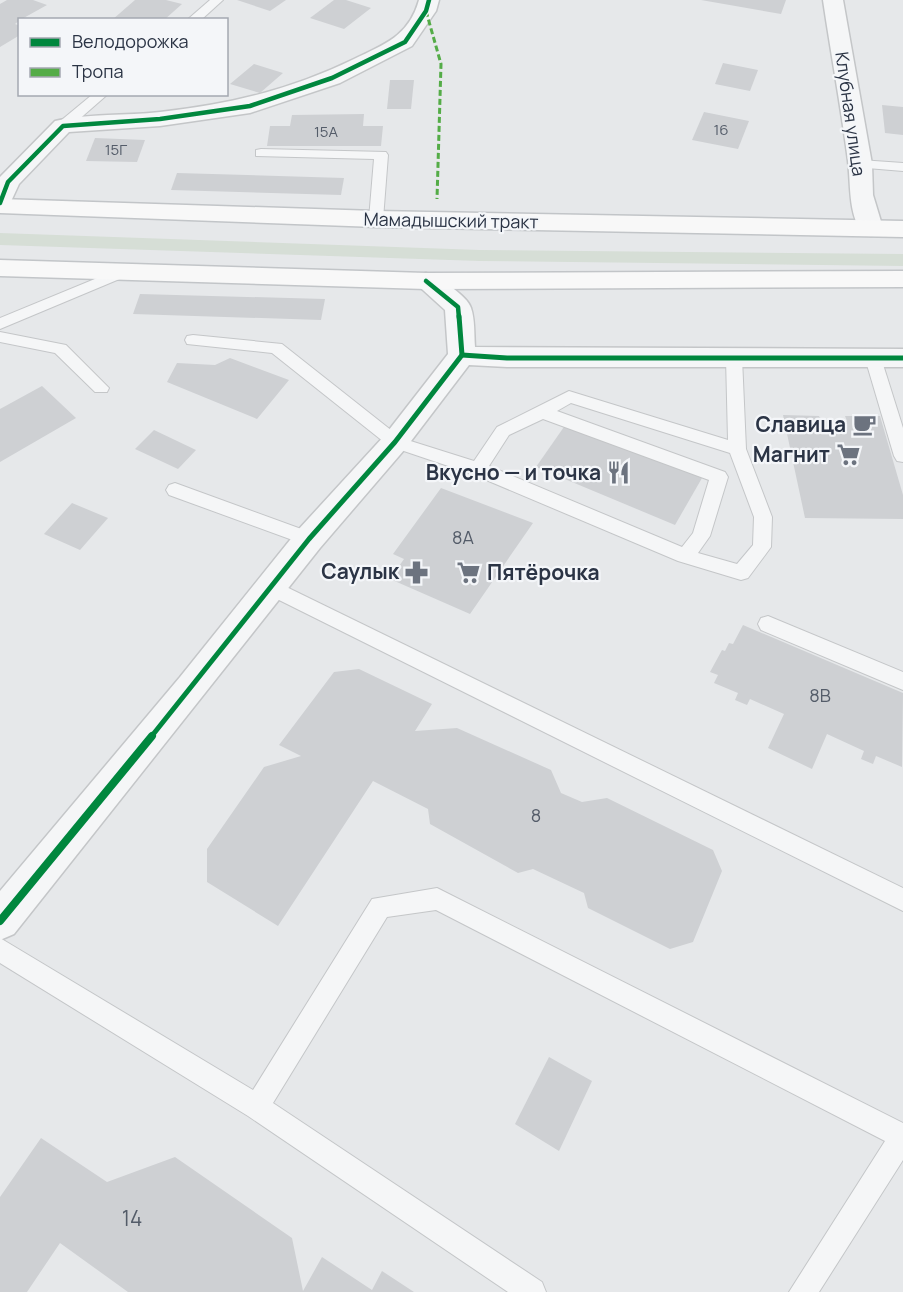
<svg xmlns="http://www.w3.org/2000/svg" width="903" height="1292" font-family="Manrope,sans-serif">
  <rect width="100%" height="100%" fill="#e6e8ea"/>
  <polygon fill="#d6ded6" points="0,233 480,250 903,254 903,266 480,261 0,245"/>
  <g fill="#ced0d3">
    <polygon points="7,0 33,0 47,5 20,20 15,24 20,26 20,35 0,47 0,4"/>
    <polygon points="135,0 166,0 182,4 164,20 112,20"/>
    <polygon points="237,0 286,0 270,11"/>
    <polygon points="334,0 346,0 371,8 344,29 310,18"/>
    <polygon points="701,0 786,0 781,14"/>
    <polygon points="723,63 758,70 750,91 715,84"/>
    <polygon points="254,64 283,73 260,93 230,84"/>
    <polygon points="390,80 414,80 411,109 387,109"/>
    <polygon points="882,105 903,107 903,135 885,133"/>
    <polygon points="704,112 749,121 738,149 692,140"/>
    <polygon points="364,114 363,126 383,126 381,146 267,146 270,126 290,126 292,115"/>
    <polygon points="95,138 145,140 137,162 86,161"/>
    <polygon points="177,173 344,178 341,195 171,190"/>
    <polygon points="140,294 325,299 321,320 133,314"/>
    <polygon points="230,358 289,380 257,419 167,382 177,363 215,365"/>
    <polygon points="42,386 76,418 0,462 0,409"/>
    <polygon points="783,415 819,416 821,421 847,421 845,416 880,416 903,495 903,519 805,518"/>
    <polygon points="566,424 702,478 675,525 536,467"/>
    <polygon points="154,430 196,450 178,469 135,449"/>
    <polygon points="441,488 533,523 470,614 390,579 404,559 393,554"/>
    <polygon points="72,503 108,518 80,550 44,534"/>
    <polygon points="743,625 903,693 902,767 876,756 873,764 861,759 864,751 827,734 812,769 768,748 784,714 750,699 747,705 735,700 738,693 714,683 718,675 710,672 722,650 725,651 729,643 733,644"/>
    <polygon points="359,669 432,704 415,731 457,728 551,770 561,793 582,802 607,798 713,850 722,871 693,942 670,949 588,908 584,893 533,869 518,873 430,824 428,809 373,781 278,926 207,882 207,849 264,767 301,756 279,745 334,672"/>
    <polygon points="549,1057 592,1081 559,1151 515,1124"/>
    <polygon points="41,1138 107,1182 175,1157 292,1238 303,1291 322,1257 372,1290 382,1271 414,1292 128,1292 60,1243 27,1292 0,1292 0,1197"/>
  </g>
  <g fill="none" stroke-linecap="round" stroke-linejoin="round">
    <defs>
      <g id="lane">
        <polygon points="210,0 223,0 201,20 187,20"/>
        <polygon points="93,94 108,94 68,129 58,129 58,123"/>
        <polygon points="261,149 386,152 388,155 383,219 376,223 369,219 374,159 256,156 256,150"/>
        <polygon points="860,160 903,163 903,171 855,167 855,161"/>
        <polygon points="124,267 129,269 132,272 129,275 0,329 0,318"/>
        <polygon points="0,332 66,345 109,388 107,392 95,392 55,353 0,342"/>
        <path d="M 193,335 L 282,344 L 401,438 L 474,461 L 497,427 L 569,391 L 728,440 L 726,358 L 728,354 L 740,354 L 742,358 L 746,449 L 772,517 L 771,547 L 748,578 L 741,580 L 678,561 L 472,474 L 389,446 L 272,353 L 187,344 L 185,340 L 187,336 ZM 571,403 L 730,453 L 754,517 L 753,545 L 737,564 L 698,553 L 710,536 L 728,477 L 725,472 L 557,411 ZM 543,419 L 709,480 L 693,533 L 682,547 L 489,466 L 509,435 Z"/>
        <polygon points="873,352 881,358 903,428 903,462 897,461 894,456 865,358"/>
        <polygon points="175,483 315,534 318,539 315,544 309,546 169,495 166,490 169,485"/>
        <polygon points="270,579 903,888 903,911 263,592 261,587 263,582"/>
        <polygon points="768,616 903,672 903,690 761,630 758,624 761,618"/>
        <polygon points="437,888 903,1123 903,1160 819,1292 789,1292 885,1141 436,910 387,917 273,1103 542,1282 546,1292 508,1292 248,1116 0,963 0,938 253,1090 372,899"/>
      </g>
      <g id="street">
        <path d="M 419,0 L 439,0 L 436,11 L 412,46 L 340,83 L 250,113 L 160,126 L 69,132 L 19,184 L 8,208 L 0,210 L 0,177 L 55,121 C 89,113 126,116 160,112 C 231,104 290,90 354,59 C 385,44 409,36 419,0 Z"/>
        <path d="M 823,0 L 843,0 L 872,164 L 873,195 L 883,228 L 880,233 L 871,236 L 862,233 C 848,212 851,186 848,161 C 841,107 831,54 823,0 Z"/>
        <path d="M 426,273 C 437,276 468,296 471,308 C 475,319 474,334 475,347 L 903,349 L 903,367 L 507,367 L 469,365 L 405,449 L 320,548 L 14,934 L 0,940 L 0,891 L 180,677 L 298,530 L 385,435 L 448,354 L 445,310 L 413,281 L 417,275 Z"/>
      </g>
      <g id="primary">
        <polygon points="0,199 376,211 903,221 903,237 376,227 0,213"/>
        <polygon points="0,260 426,273 903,271 903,287 426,289 0,276"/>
      </g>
    </defs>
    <use href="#lane" stroke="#c4c6c8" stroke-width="2"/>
    <use href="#street" stroke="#c4c6c8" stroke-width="3"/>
    <use href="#primary" stroke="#c2c5c8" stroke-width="3"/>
    <use href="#lane" fill="#f5f6f7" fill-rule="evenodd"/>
    <use href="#street" fill="#f5f6f7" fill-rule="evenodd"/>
    <use href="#primary" fill="#f8f8f8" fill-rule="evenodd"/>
    <polyline stroke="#54ac47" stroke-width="3" stroke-dasharray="6 3" stroke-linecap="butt" points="426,11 441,64 437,199"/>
    <defs>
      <g id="cycleway-far2">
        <polyline points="0,203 8,182 63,126 160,119 250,106 332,78 405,42 426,11 429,0"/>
        <polyline points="426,281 458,307 459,318"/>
      </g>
      <g id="cycleway-far1">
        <polyline points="462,355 507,358 903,358"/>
        <polyline points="151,737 309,539 395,442 462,355 459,316"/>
      </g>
      <polyline id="cycleway" points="0,921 152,736"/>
    </defs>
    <use href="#cycleway-far2" stroke="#f4f6f9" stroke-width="7"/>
    <use href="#cycleway-far1" stroke="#f4f6f9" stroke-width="9"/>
    <use href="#cycleway" stroke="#f4f6f9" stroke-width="11"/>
    <use href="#cycleway-far2" stroke="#00873e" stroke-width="4.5"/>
    <use href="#cycleway-far1" stroke="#00873e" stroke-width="5"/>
    <use href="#cycleway" stroke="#00873e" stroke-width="8"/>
  </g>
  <defs>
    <symbol id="cafe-bare" viewBox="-9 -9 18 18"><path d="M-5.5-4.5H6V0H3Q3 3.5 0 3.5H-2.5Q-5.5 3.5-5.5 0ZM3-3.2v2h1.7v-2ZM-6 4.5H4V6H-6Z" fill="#6c737f" stroke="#f4f6f9" stroke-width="2.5" paint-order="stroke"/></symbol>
    <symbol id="supermarket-bare" viewBox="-9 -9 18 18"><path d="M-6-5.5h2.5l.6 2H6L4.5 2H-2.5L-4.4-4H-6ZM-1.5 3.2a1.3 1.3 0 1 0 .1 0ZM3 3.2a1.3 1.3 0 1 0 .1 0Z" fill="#6c737f" stroke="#f4f6f9" stroke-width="2.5" paint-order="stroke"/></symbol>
    <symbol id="restaurant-bare" viewBox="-9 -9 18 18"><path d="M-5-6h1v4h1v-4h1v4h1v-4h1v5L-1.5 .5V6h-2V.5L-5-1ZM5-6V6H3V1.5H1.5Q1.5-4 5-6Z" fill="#6c737f" stroke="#f4f6f9" stroke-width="2.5" paint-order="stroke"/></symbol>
    <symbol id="pharmacy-bare" viewBox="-9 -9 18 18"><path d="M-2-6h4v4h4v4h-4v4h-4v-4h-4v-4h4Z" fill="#6c737f" stroke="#f4f6f9" stroke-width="2.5" paint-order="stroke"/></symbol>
  </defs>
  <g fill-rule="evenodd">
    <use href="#cafe-bare" x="848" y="408" width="33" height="33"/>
    <use href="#supermarket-bare" x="832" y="438" width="33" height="33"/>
    <use href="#restaurant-bare" x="602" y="456" width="33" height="33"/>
    <use href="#pharmacy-bare" x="400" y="556" width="33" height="33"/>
    <use href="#supermarket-bare" x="452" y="556" width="33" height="33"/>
  </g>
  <g text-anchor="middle" stroke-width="4.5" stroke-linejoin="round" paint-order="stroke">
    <g font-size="15" fill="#545c69">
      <text x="721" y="135">16</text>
      <text x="326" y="137">15А</text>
      <text x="116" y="155">15Г</text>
    </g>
    <g font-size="18" fill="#2b3445" stroke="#f4f6f9">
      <text transform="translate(850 114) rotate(82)" y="6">Клубная улица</text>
      <text transform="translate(451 221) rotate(1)" y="6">Мамадышский тракт</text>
    </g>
    <g font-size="18" fill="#545c69">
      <text x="463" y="544">8А</text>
      <text x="820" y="702">8В</text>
      <text x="536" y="822">8</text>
    </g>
    <g font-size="21" font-weight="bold" fill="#2b3445" stroke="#f4f6f9" text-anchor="end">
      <text x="846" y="432">Славица</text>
      <text x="830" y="462">Магнит</text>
      <text x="601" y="480">Вкусно — и точка</text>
      <text x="399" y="579">Саулык</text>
      <text x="487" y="580" text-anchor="start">Пятёрочка</text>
    </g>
    <g font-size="21" fill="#545c69">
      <text x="132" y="1226">14</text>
    </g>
  </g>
  <rect x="18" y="18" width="210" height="78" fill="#f4f6f9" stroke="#a4a8b1" stroke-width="1.5"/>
  <rect x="30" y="38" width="30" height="9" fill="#00873e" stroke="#a4a8b1" stroke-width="1.5"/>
  <text x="72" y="48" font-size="18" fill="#2b3445">Велодорожка</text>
  <rect x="30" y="68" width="30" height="9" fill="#54ac47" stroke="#a4a8b1" stroke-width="1.5"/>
  <text x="72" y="78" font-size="18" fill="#2b3445">Тропа</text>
</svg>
